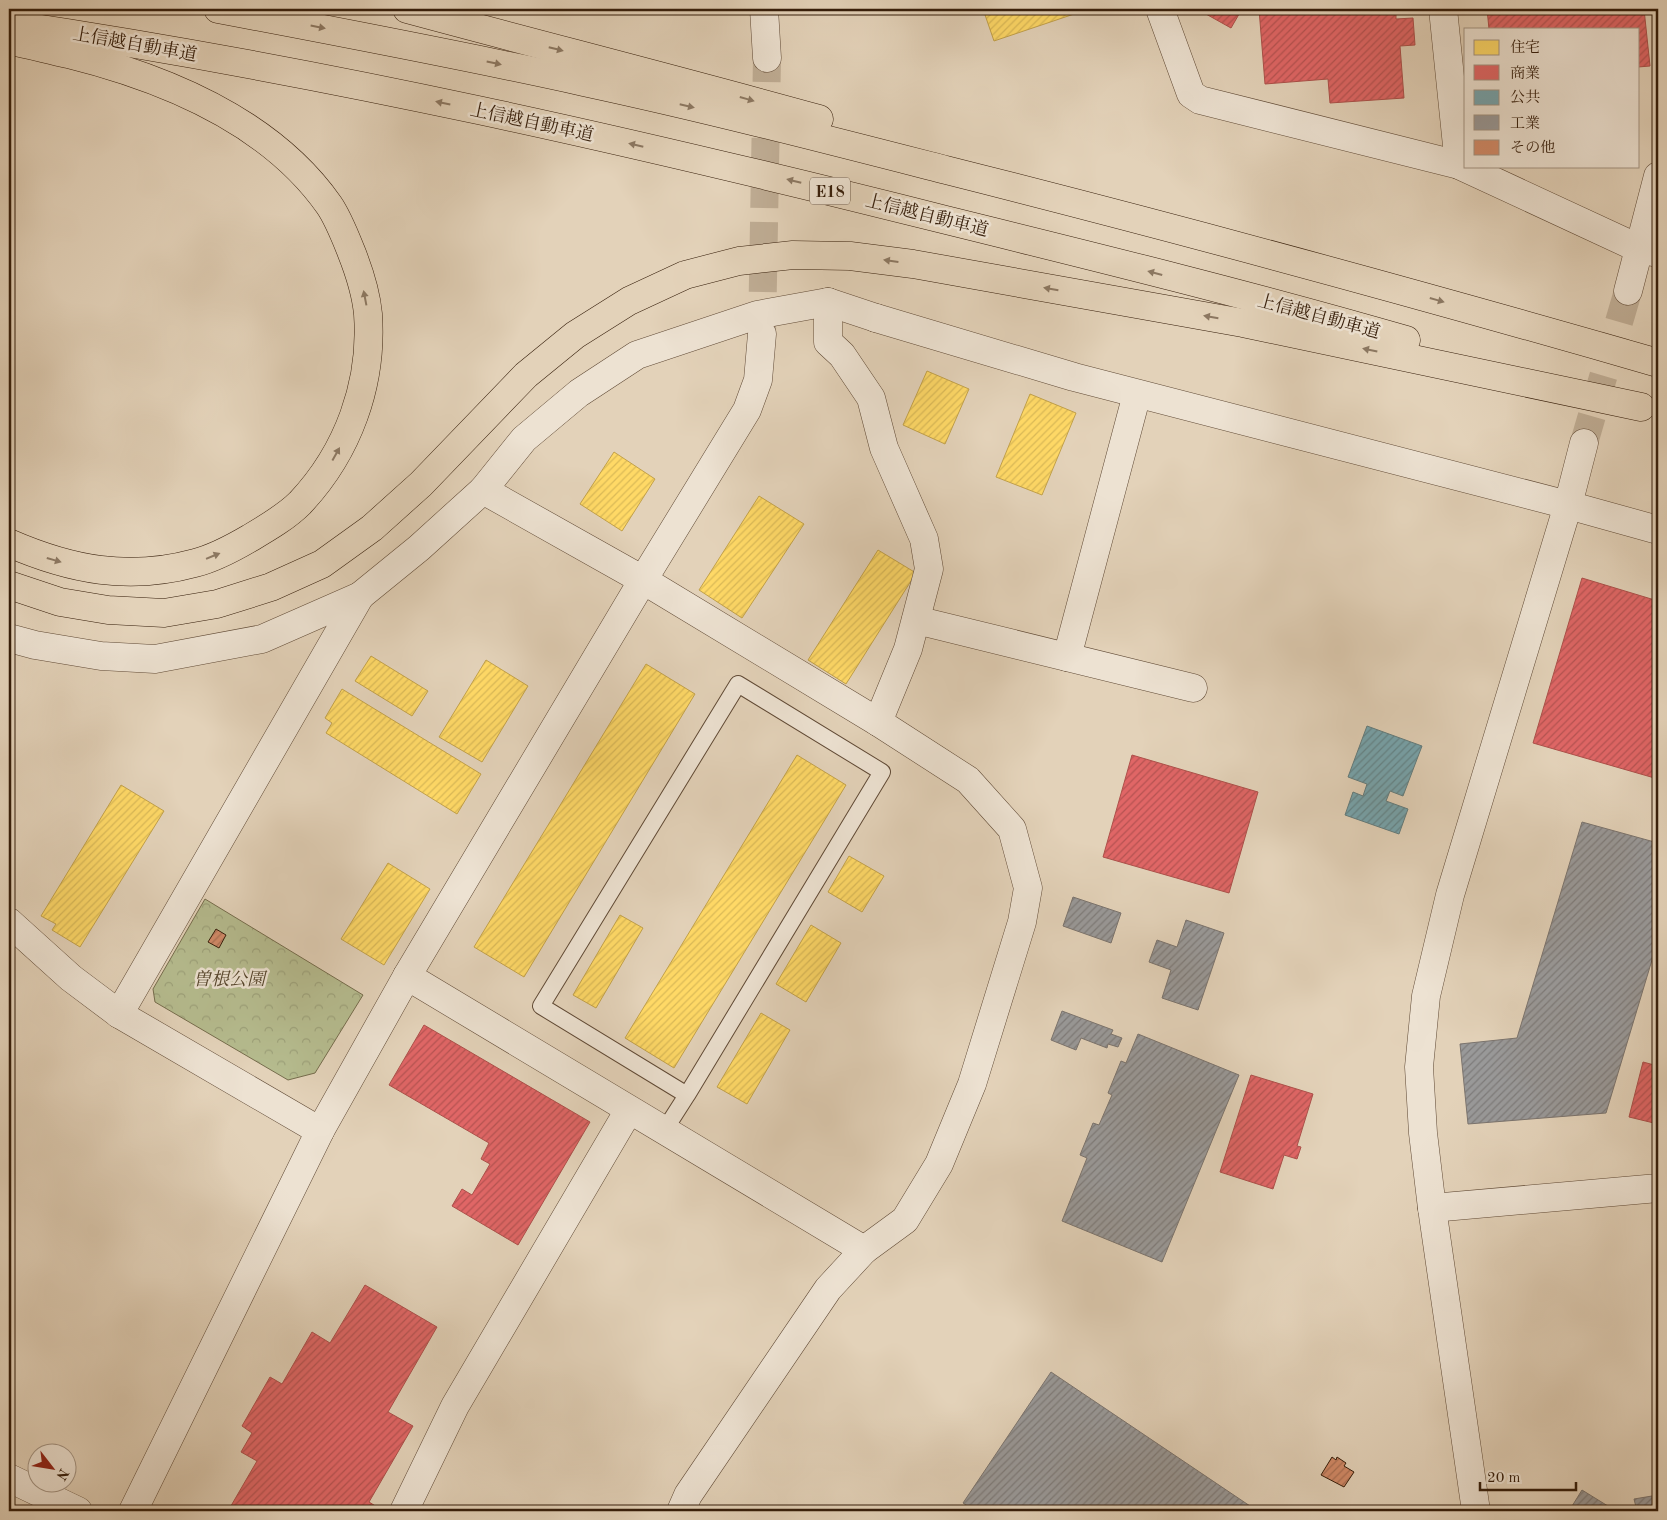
<svg xmlns="http://www.w3.org/2000/svg" width="1667" height="1520" font-family="'Old Standard TT','Noto Serif JP',serif">
  <defs>
    <pattern id="forest-crowns" width="20" height="18" patternUnits="userSpaceOnUse" patternTransform="scale(1.25)"><rect width="20" height="18" fill="#b5bb8e"/><path d="M2 6a3 3 0 1 1 6 0M12 15a3 3 0 1 1 6 0" fill="none" stroke="#9ca079"/></pattern>
    <pattern id="homes-hatch" width="6" height="6" patternUnits="userSpaceOnUse" patternTransform="scale(1.25)"><rect width="6" height="6" fill="#ffd966"/><path d="M-1 1l2-2M0 6l6-6M5 7l2-2" fill="none" stroke="#dbba57"/></pattern>
    <pattern id="shops-hatch" width="6" height="6" patternUnits="userSpaceOnUse" patternTransform="scale(1.25)"><rect width="6" height="6" fill="#e06666"/><path d="M-1 1l2-2M0 6l6-6M5 7l2-2" fill="none" stroke="#b65352"/></pattern>
    <pattern id="public-hatch" width="6" height="6" patternUnits="userSpaceOnUse" patternTransform="scale(1.25)"><rect width="6" height="6" fill="#76a5af"/><path d="M-1 1l2-2M0 6l6-6M5 7l2-2" fill="none" stroke="#62868d"/></pattern>
    <pattern id="industry-hatch" width="6" height="6" patternUnits="userSpaceOnUse" patternTransform="scale(1.25)"><rect width="6" height="6" fill="#999"/><path d="M-1 1l2-2M0 6l6-6M5 7l2-2" fill="none" stroke="#7e7c7b"/></pattern>
    <pattern id="building-hatch" width="6" height="6" patternUnits="userSpaceOnUse" patternTransform="scale(1.25)"><rect width="6" height="6" fill="#d28a68"/><path d="M-1 1l2-2M0 6l6-6M5 7l2-2" fill="none" stroke="#ab7054"/></pattern>
  </defs>
  <rect width="100%" height="100%" fill="#e3d2b9"/>
  <filter id="stains"><feTurbulence type="fractalNoise" baseFrequency=".004" numOctaves="4"/><feColorMatrix values="0 0 0 0 .2 0 0 0 0 .09 0 0 0 0 .02 0 0 0 .5 -.17"/></filter>
  <radialGradient id="worn" r=".72"><stop offset=".6" stop-color="#630" stop-opacity="0"/><stop offset="1" stop-color="#630" stop-opacity=".3"/></radialGradient>
  <polygon fill="url(#forest-crowns)" stroke="#756c4c" points="205,899 363,995 315,1073 288,1080 155,1002 153,989"/>
  <g fill="url(#homes-hatch)" stroke="#c2a14a">
    <polygon points="983,9 1089,9 994,41"/>
    <polygon points="927,371 969,389 945,444 903,425"/>
    <polygon points="1030,394 1076,413 1042,495 996,477"/>
    <polygon points="614,452 655,479 622,531 580,504"/>
    <polygon points="759,496 804,524 742,618 699,590"/>
    <polygon points="878,550 916,573 846,684 808,660"/>
    <polygon points="371,656 428,691 412,716 355,681"/>
    <polygon points="486,660 528,686 482,762 439,737"/>
    <polygon points="646,664 695,694 524,977 474,947"/>
    <polygon points="342,689 481,774 457,814 326,733 332,723 325,718"/>
    <polygon points="797,755 846,785 674,1068 625,1038"/>
    <polygon points="121,785 164,811 80,947 52,930 56,924 41,916"/>
    <polygon points="849,856 884,876 862,912 828,892"/>
    <polygon points="388,863 430,889 384,965 341,939"/>
    <polygon points="620,915 643,928 596,1008 573,995"/>
    <polygon points="811,925 841,943 806,1002 776,984"/>
    <polygon points="761,1013 790,1030 747,1104 717,1087"/>
  </g>
  <g fill="url(#shops-hatch)" stroke="#ad504a">
    <polygon points="1197,9 1242,9 1231,28"/>
    <polygon points="1259,9 1396,9 1396,19 1413,18 1415,45 1400,46 1404,98 1330,103 1328,79 1265,84"/>
    <polygon points="1487,9 1644,9 1650,66 1638,67 1638,29 1489,29"/>
    <polygon points="1582,578 1658,601 1658,779 1533,743"/>
    <polygon points="1132,755 1258,792 1229,893 1103,857"/>
    <polygon points="424,1025 590,1122 518,1245 452,1206 462,1189 472,1195 490,1164 481,1159 489,1143 389,1085"/>
    <polygon points="1643,1062 1658,1066 1658,1124 1629,1117"/>
    <polygon points="1251,1075 1313,1094 1297,1146 1301,1147 1297,1159 1284,1155 1273,1189 1220,1172"/>
    <polygon points="365,1285 437,1327 388,1412 413,1426 369,1502 377,1507 375,1511 228,1511 257,1461 241,1452 252,1433 242,1426 270,1377 282,1384 312,1332 330,1343"/>
  </g>
  <polygon fill="url(#public-hatch)" stroke="#627c7e" points="1367,726 1422,746 1403,796 1390,791 1386,801 1408,809 1399,834 1345,815 1353,792 1363,796 1367,784 1348,777"/>
  <g fill="url(#industry-hatch)" stroke="#7b746e">
    <polygon points="1582,822 1658,843 1658,940 1606,1113 1468,1124 1460,1044 1517,1038"/>
    <polygon points="1073,897 1121,913 1111,943 1063,926"/>
    <polygon points="1186,920 1224,933 1198,1010 1162,998 1171,970 1149,962 1157,940 1177,947"/>
    <polygon points="1062,1011 1113,1030 1111,1034 1122,1038 1118,1047 1108,1044 1107,1048 1081,1038 1076,1050 1051,1040"/>
    <polygon points="1138,1034 1239,1075 1162,1262 1062,1221 1087,1158 1080,1155 1093,1123 1099,1125 1112,1095 1108,1093 1121,1061 1126,1063"/>
    <polygon points="1051,1372 1253,1508 1251,1511 975,1511 963,1503"/>
    <polygon points="1582,1490 1616,1511 1569,1511"/>
    <polygon points="1658,1495 1658,1511 1637,1511 1634,1499"/>
  </g>
  <g fill="url(#building-hatch)" stroke="#351d0a">
    <polygon points="216,929 226,935 219,948 208,942"/>
    <polygon points="1332,1457 1336,1460 1337,1457 1346,1463 1344,1466 1354,1472 1344,1487 1321,1475"/>
  </g>
  <g fill="none" stroke-linecap="round" stroke-linejoin="round">
    <g stroke="#c0ae96" stroke-width="28" stroke-dasharray="28 14" stroke-linecap="butt">
      <polyline points="762,334 767,58"/>
      <polyline points="1584,443 1628,291"/>
    </g>
    <defs>
      <polyline id="service" points="664,1131 687,1095 882,772 738,684 541,1006 687,1095"/>
      <g id="minor">
        <polyline points="1160,9 1191,94 1200,100 1459,165 1640,249 1658,253"/>
        <polyline points="1443,9 1459,165"/>
        <polyline points="828,302 828,342 842,355 871,398 884,448 924,539 929,569 908,649 878,722"/>
        <polyline points="483,490 643,580 878,722 968,780 1012,829 1028,888 1022,922 972,1084 939,1164 905,1220 864,1250 828,1289 688,1495 681,1511"/>
        <polyline points="916,620 1193,688"/>
        <polyline points="9,638 35,645 101,656 155,659 262,639 360,596 419,548 483,490 524,439 579,393 637,355 757,315 828,302 876,318"/>
        <polyline points="1067,657 1137,394"/>
        <polyline points="407,976 864,1250"/>
        <polyline points="119,1014 360,596"/>
        <polyline points="1432,1208 1658,1188"/>
        <polyline points="404,1511 455,1406 629,1110"/>
      </g>
      <g id="tertiary">
        <polyline points="764,9 767,58"/>
        <polyline points="1628,291 1658,176"/>
        <polyline points="876,318 1074,377 1568,505 1658,530"/>
        <polyline points="9,922 71,978 119,1014 320,1131"/>
        <polyline points="9,1478 78,1511"/>
        <polyline points="133,1511 320,1131 407,976 643,580 747,410 758,380 762,334"/>
        <polyline points="1476,1511 1432,1208 1423,1133 1419,1067 1426,996 1450,895 1568,505 1584,443"/>
      </g>
      <g id="motorway">
        <path d="M 218,9 C 340,32 462,55 584,82 C 705,108 825,139 946,170 C 1184,230 1422,295 1658,363"/>
        <path d="M 407,9 C 544,46 682,81 819,119"/>
        <path d="M 9,24 C 325,71 636,142 946,220 C 1100,258 1254,296 1406,340"/>
        <path d="M 9,41 C 29,44 48,50 68,54 C 165,78 270,121 329,205 C 338,218 345,236 351,251 C 359,271 366,292 368,314 C 373,384 348,452 300,503 C 286,517 267,528 250,538 C 233,548 215,558 195,563 C 129,581 71,570 9,543"/>
        <polyline points="9,585 60,602 108,610 164,613 217,604 271,587 322,564 372,528 421,484 526,375 575,335 629,301 685,275 739,261 793,255 850,256 913,264 1243,323 1641,407"/>
      </g>
    </defs>
    <use href="#service" stroke="#604a36" stroke-width="18"/>
    <use href="#minor" stroke="#604a36" stroke-width="29"/>
    <use href="#tertiary" stroke="#604a36" stroke-width="29"/>
    <use href="#motorway" stroke="#351d0a" stroke-width="29"/>
    <use href="#service" stroke="#ede2d2" stroke-width="16"/>
    <use href="#minor" stroke="#ede2d2" stroke-width="28"/>
    <use href="#tertiary" stroke="#ede2d2" stroke-width="28"/>
    <use href="#motorway" stroke="#e3d2b9" stroke-width="28"/>
  </g>
  <defs><path id="oneway-solid" d="M-6-.8H1V-3.2L6.5 0L1 3.2V.8H-6Z" transform="scale(1.25)"/></defs>
  <g fill="#8c7862">
    <use href="#oneway-solid" transform="translate(318 27) rotate(11)"/>
    <use href="#oneway-solid" transform="translate(556 49) rotate(14)"/>
    <use href="#oneway-solid" transform="translate(494 63) rotate(12)"/>
    <use href="#oneway-solid" transform="translate(747 99) rotate(16)"/>
    <use href="#oneway-solid" transform="translate(443 103) rotate(-168)"/>
    <use href="#oneway-solid" transform="translate(687 106) rotate(13)"/>
    <use href="#oneway-solid" transform="translate(636 145) rotate(-167)"/>
    <use href="#oneway-solid" transform="translate(794 181) rotate(-166)"/>
    <use href="#oneway-solid" transform="translate(891 261) rotate(-172)"/>
    <use href="#oneway-solid" transform="translate(1155 273) rotate(-165)"/>
    <use href="#oneway-solid" transform="translate(1051 289) rotate(-170)"/>
    <use href="#oneway-solid" transform="translate(365 298) rotate(-101)"/>
    <use href="#oneway-solid" transform="translate(1437 300) rotate(16)"/>
    <use href="#oneway-solid" transform="translate(1211 317) rotate(-170)"/>
    <use href="#oneway-solid" transform="translate(1370 350) rotate(-168)"/>
    <use href="#oneway-solid" transform="translate(336 454) rotate(-61)"/>
    <use href="#oneway-solid" transform="translate(213 556) rotate(-22)"/>
    <use href="#oneway-solid" transform="translate(54 560) rotate(16)"/>
  </g>
  <g text-anchor="middle" stroke-width="5" stroke-linejoin="round" paint-order="stroke">
    <rect fill="#ede2d2" stroke="#6c5846" stroke-width="1" x="810" y="177.5" width="40" height="27" rx="4"/>
    <g font-size="16" font-weight="bold" fill="#351d0a">
      <text x="830" y="197">E18</text>
    </g>
    <g font-size="18" fill="#351d0a" stroke="#ede2d2">
      <text transform="translate(135 44) rotate(10)" y="6">上信越自動車道</text>
      <text transform="translate(532 122) rotate(12)" y="6">上信越自動車道</text>
      <text transform="translate(927 215) rotate(14)" y="6">上信越自動車道</text>
      <text transform="translate(1319 316) rotate(15)" y="6">上信越自動車道</text>
    </g>
    <g font-size="18" font-style="italic" fill="#55442b" stroke="#ede2d2">
      <text x="229" y="985">曽根公園</text>
    </g>
  </g>
  <rect width="1667" height="1520" fill="none" stroke="#e3d2b9" stroke-width="30"/>
  <rect x="10" y="10" width="1647" height="1500" fill="none" stroke="#351d0a" stroke-width="2.5"/>
  <rect x="15" y="15" width="1637" height="1490" fill="none" stroke="#351d0a"/>
  <rect x="1464" y="28" width="175" height="140" fill="#ede2d2" stroke="#a39382"/>
  <rect x="1474" y="40" width="25" height="15" fill="#ffd966" stroke="#a39382"/>
  <text x="1510" y="52" font-size="15" fill="#351d0a">住宅</text>
  <rect x="1474" y="65" width="25" height="15" fill="#e06666" stroke="#a39382"/>
  <text x="1510" y="78" font-size="15" fill="#351d0a">商業</text>
  <rect x="1474" y="90" width="25" height="15" fill="#76a5af" stroke="#a39382"/>
  <text x="1510" y="102" font-size="15" fill="#351d0a">公共</text>
  <rect x="1474" y="115" width="25" height="15" fill="#999999" stroke="#a39382"/>
  <text x="1510" y="128" font-size="15" fill="#351d0a">工業</text>
  <rect x="1474" y="140" width="25" height="15" fill="#d28a68" stroke="#a39382"/>
  <text x="1510" y="152" font-size="15" fill="#351d0a">その他</text>
  <g transform="translate(52 1468) rotate(121)"><circle r="24" fill="#ede2d2" stroke="#a39382"/>
  <path d="M0-4L9 19L0 12L-9 19Z" fill="#8f2418"/>
  <text y="-8" font-size="14" font-weight="bold" text-anchor="middle" fill="#351d0a">N</text>
  </g>
  <path d="M1480 1482v8h96v-8" fill="none" stroke="#351d0a" stroke-width="2.5"/>
  <text x="1487" y="1482" font-size="15" fill="#351d0a" stroke="#ede2d2" stroke-width="4" paint-order="stroke">20 m</text>
  <rect width="100%" height="100%" filter="url(#stains)"/>
  <rect width="100%" height="100%" fill="url(#worn)"/>
</svg>
